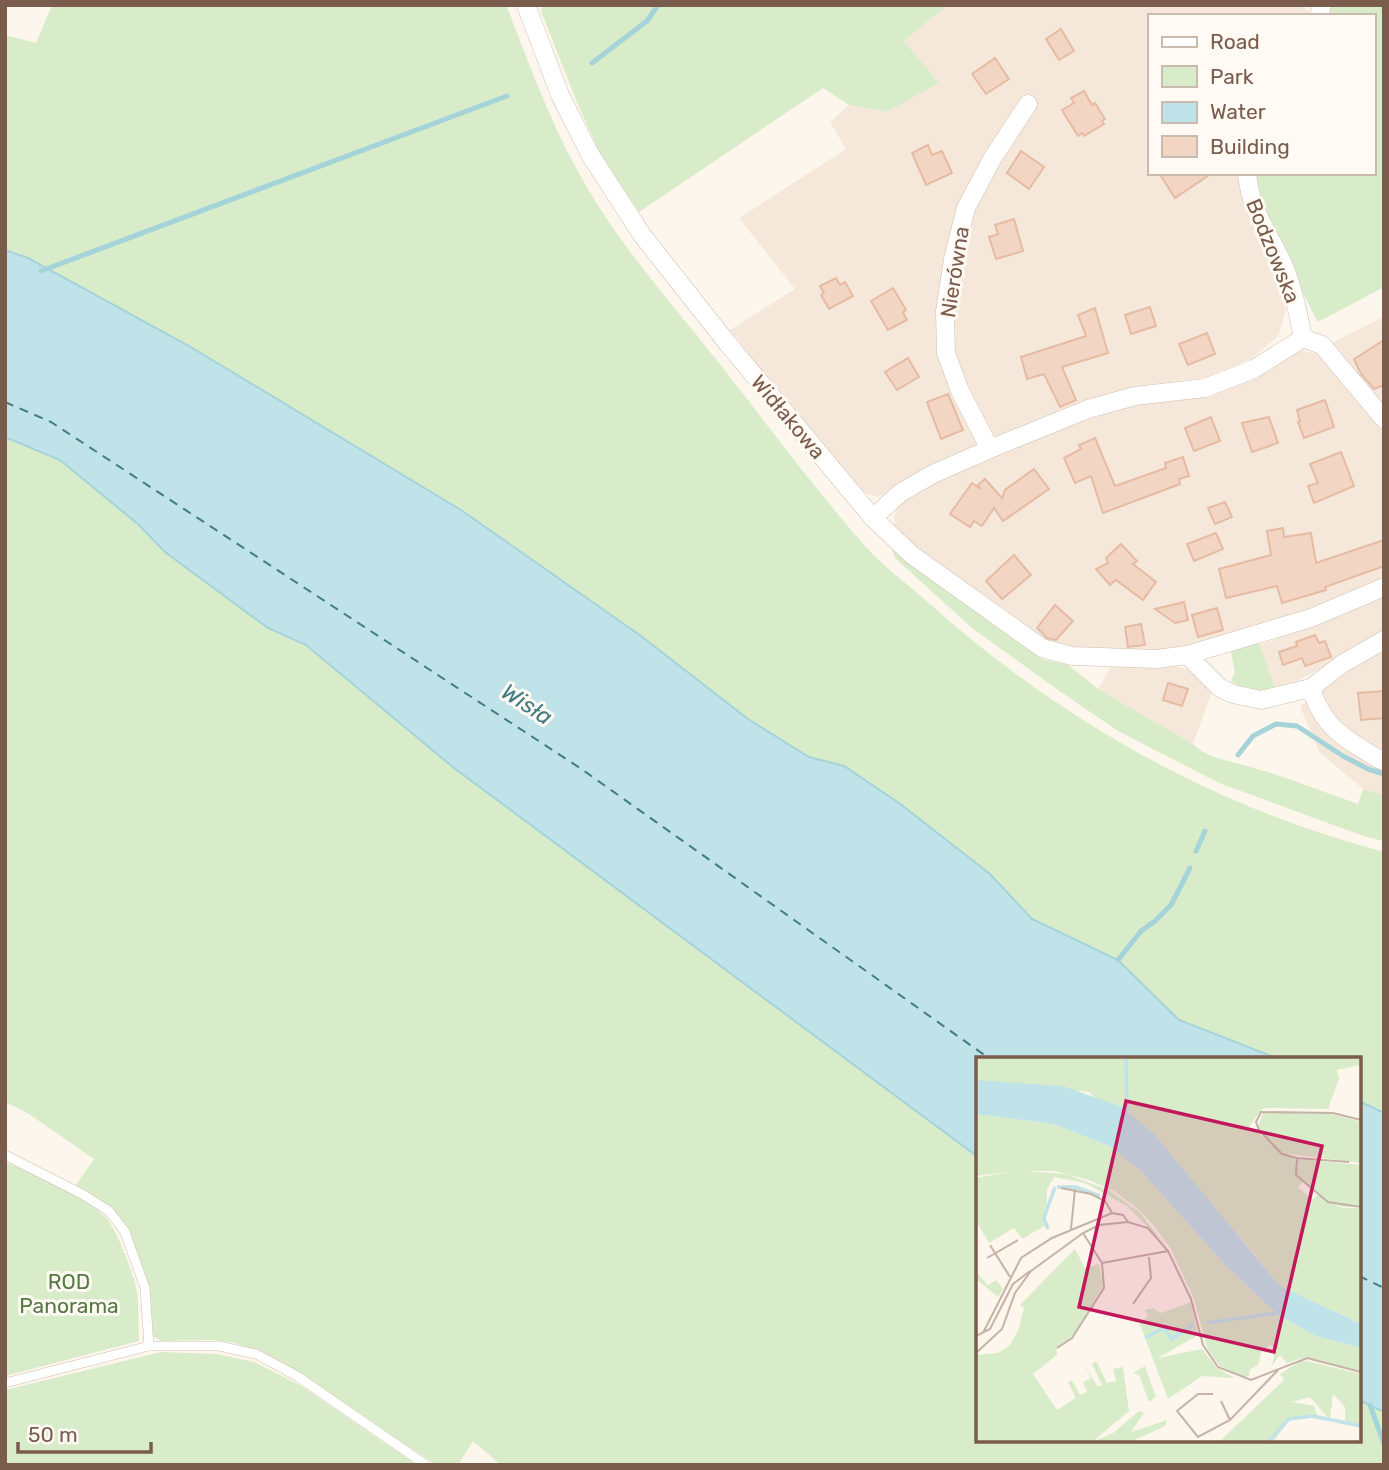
<svg xmlns="http://www.w3.org/2000/svg" width="1389" height="1470" font-family="Rubik,sans-serif">
  <rect width="100%" height="100%" fill="#fdf6ec"/>
  <g fill="#f5e8da">
    <polygon points="948,5 1300,5 1313,14 1312,16 1149,16 1149,173 1241,173 1287,291 1286,309 1279,335 1251,359 1208,377 1142,386 1090,402 878,497 857,491 730,330 795,289 739,218 846,149 830,122 849,105 887,112 939,83 904,41"/>
    <polygon points="1384,317 1384,414 1327,345"/>
    <polygon points="1303,351 1321,355 1384,427 1384,580 1298,617 1191,647 1119,654 1063,649 1040,642 912,545 895,527 894,516 900,501 936,479 1081,422 1130,406 1212,391 1292,353"/>
    <polygon points="1384,595 1384,632 1378,639 1293,683 1275,689 1259,645 1364,606"/>
    <polygon points="1384,650 1384,795 1363,789 1319,752 1300,706 1321,692 1343,671"/>
    <polygon points="1171,665 1188,670 1212,691 1193,744 1098,689 1111,667"/>
  </g>
  <g fill="#d8ecc9">
    <path d="M 52,5 L 506,5 C 528,60 548,117 576,168 C 614,239 669,300 719,363 C 767,424 814,488 865,546 C 885,568 910,586 931,605 C 1061,721 1216,808 1384,852 L 1384,1113 L 1359,1101 L 1359,1059 L 1279,1059 L 1179,1020 L 1118,960 L 1032,919 L 990,874 L 899,803 L 844,766 L 809,757 L 748,719 L 641,636 L 461,510 L 189,346 L 28,258 L 5,250 L 5,35 L 36,43 Z"/>
    <polygon points="542,5 948,5 904,41 939,83 887,112 849,105 823,88 639,212 600,153 578,105 541,11"/>
    <path d="M 1328,5 L 1384,5 L 1384,287 L 1318,322 C 1301,288 1254,208 1255,173 L 1373,173 L 1373,16 L 1324,16 Z"/>
    <path d="M 5,437 L 60,460 L 148,533 L 281,634 L 306,645 L 399,722 L 978,1155 L 978,1440 L 1359,1440 L 1359,1399 L 1384,1407 L 1384,1465 L 501,1465 L 473,1441 L 458,1465 L 436,1465 L 284,1363 L 235,1343 L 211,1340 L 161,1341 L 153,1336 C 149,1289 141,1229 99,1199 C 92,1194 83,1190 76,1185 L 94,1159 L 29,1114 L 5,1102 Z"/>
    <path d="M 892,550 L 905,554 L 1042,659 L 1068,665 L 1098,689 L 1193,744 C 1209,760 1233,761 1254,768 C 1289,778 1323,792 1358,804 L 1363,789 L 1384,795 L 1384,841 L 1366,837 L 1219,783 L 1118,731 L 1058,690 L 972,628 L 895,558 Z"/>
    <path d="M 1258,642 L 1259,643 L 1275,689 C 1260,691 1244,691 1231,681 L 1235,672 L 1231,652 Z"/>
    <path d="M 5,1162 C 40,1177 78,1191 105,1217 C 116,1227 135,1277 137,1292 C 139,1308 138,1325 139,1341 L 5,1376 Z"/>
    <polygon points="161,1352 217,1354 254,1362 300,1385 417,1465 5,1465 5,1390"/>
  </g>
  <g fill="#bfe3e8" stroke="#a5d3da" stroke-width="2">
    <polygon points="5,250 28,258 189,346 461,510 641,636 748,719 809,757 844,766 899,803 990,874 1032,919 1118,960 1179,1020 1279,1059 978,1059 978,1157 454,768 306,645 268,628 165,552 139,525 60,460 5,437"/>
    <polygon points="1359,1101 1384,1113 1384,1412 1359,1400"/>
  </g>
  <g fill="none" stroke-linecap="round" stroke-linejoin="round">
    <g stroke="#a5d3da" stroke-width="5">
      <polyline points="592,63 647,21 658,5"/>
      <polyline points="41,271 507,96"/>
      <polyline points="1238,755 1253,736 1276,724 1297,726 1343,756 1368,769 1384,774"/>
      <polyline points="1196,851 1205,831"/>
      <polyline points="1118,960 1141,931 1155,921 1171,905 1190,868"/>
      <polyline points="1370,1405 1384,1444"/>
    </g>
    <g stroke="#437c86" stroke-width="2" stroke-dasharray="9 7" stroke-linecap="butt">
      <polyline points="5,402 51,422 580,768 990,1059"/>
      <polyline points="1359,1276 1384,1288"/>
    </g>
  </g>
  <g fill="#f3d5c3" stroke="#e6bba3" stroke-width="2">
    <polygon points="1061,29 1074,51 1059,60 1046,39"/>
    <polygon points="995,58 1009,79 986,94 972,74"/>
    <polygon points="1084,91 1092,105 1095,103 1105,119 1102,121 1104,124 1084,136 1082,133 1078,136 1062,110 1074,103 1071,98"/>
    <polygon points="928,145 932,155 942,151 952,173 926,185 912,153"/>
    <polygon points="1021,151 1044,167 1029,189 1007,173"/>
    <polygon points="1159,173 1212,173 1175,198"/>
    <polygon points="1014,219 1023,251 996,259 989,237 998,234 995,225"/>
    <polygon points="836,278 840,285 845,282 853,296 829,309 821,295 824,293 820,286"/>
    <polygon points="893,288 906,310 903,312 907,320 888,330 871,301"/>
    <polygon points="1150,307 1156,326 1131,334 1125,315"/>
    <polygon points="1095,308 1108,353 1062,367 1076,400 1060,407 1044,374 1027,379 1021,357 1086,336 1078,315"/>
    <polygon points="1207,333 1215,354 1188,365 1179,344"/>
    <polygon points="1384,340 1384,385 1374,389 1361,374 1354,359"/>
    <polygon points="908,358 919,377 897,390 885,372"/>
    <polygon points="948,394 963,430 941,439 927,402"/>
    <polygon points="1325,400 1334,427 1304,438 1298,422 1300,421 1297,410"/>
    <polygon points="1211,417 1220,441 1194,451 1185,428"/>
    <polygon points="1269,417 1278,443 1252,452 1242,423"/>
    <polygon points="1095,438 1115,486 1166,468 1165,463 1183,457 1189,476 1179,479 1180,484 1103,513 1091,476 1075,483 1064,458 1081,449 1079,445"/>
    <polygon points="1341,452 1354,486 1314,503 1308,486 1318,483 1310,464"/>
    <polygon points="1034,469 1049,489 1003,521 994,508 982,526 974,521 970,527 950,514 972,483 981,489 978,485 985,479 1002,498 1005,490"/>
    <polygon points="1225,502 1232,517 1215,524 1208,508"/>
    <polygon points="1283,528 1284,537 1311,533 1316,563 1384,540 1384,566 1325,587 1326,590 1282,603 1277,586 1226,598 1219,569 1271,555 1267,531"/>
    <polygon points="1216,533 1223,549 1194,561 1187,544"/>
    <polygon points="1121,544 1137,561 1133,564 1156,582 1143,600 1116,580 1110,585 1096,569 1108,563 1106,558"/>
    <polygon points="1014,555 1031,575 1002,599 986,581"/>
    <polygon points="1184,602 1188,620 1175,623 1155,609"/>
    <polygon points="1055,605 1073,621 1056,640 1047,638 1037,628"/>
    <polygon points="1217,608 1223,630 1198,637 1192,615"/>
    <polygon points="1141,624 1145,645 1128,647 1125,627"/>
    <polygon points="1315,635 1319,643 1325,641 1331,657 1305,666 1302,658 1283,665 1279,652 1297,646 1296,642"/>
    <polygon points="1168,683 1188,689 1182,706 1163,700"/>
    <polygon points="1384,691 1384,718 1361,720 1358,693"/>
  </g>
  <g fill="none" stroke-linecap="round" stroke-linejoin="round">
    <defs>
      <g id="service">
        <polyline points="5,1155 82,1194 109,1211 125,1232 145,1288 149,1346 5,1383"/>
        <polyline points="149,1346 219,1346 256,1354 297,1376 426,1465"/>
      </g>
      <g id="minor">
        <polyline points="526,5 560,95 591,156 642,235 728,344 873,518 912,555 1042,648 1072,656 1157,659 1187,655 1311,618 1384,587"/>
        <polyline points="1319,16 1322,5"/>
        <path d="M 1247,173 C 1251,213 1267,230 1283,264 C 1293,287 1298,313 1303,338"/>
        <polyline points="1303,338 1322,345 1384,419"/>
        <polyline points="990,449 960,391 946,353 945,311 953,259 966,208 992,159 1028,104"/>
        <polyline points="873,518 900,493 933,474 990,449 1088,409 1135,396 1205,388 1254,369 1303,338"/>
        <polyline points="1187,655 1220,688 1233,694 1261,700 1311,688 1342,664 1384,640"/>
        <path d="M 1311,688 C 1319,716 1334,732 1359,747 C 1367,752 1375,758 1384,761"/>
      </g>
    </defs>
    <use href="#service" stroke="#d1beb0" stroke-width="10"/>
    <use href="#minor" stroke="#d1beb0" stroke-width="19"/>
    <use href="#service" stroke="#fff" stroke-width="9"/>
    <use href="#minor" stroke="#fff" stroke-width="18"/>
  </g>
  <g text-anchor="middle" stroke-width="6" stroke-linejoin="round" paint-order="stroke">
    <g font-size="21" fill="#7a5c4d" stroke="#fffaf3">
      <text transform="translate(1273 251) rotate(68)" y="7">Bodzowska</text>
      <text transform="translate(955 272) rotate(-81)" y="7">Nierówna</text>
      <text transform="translate(788 417) rotate(50)" y="7">Widłakowa</text>
    </g>
    <g font-size="21" fill="#537a41" stroke="#fffaf3">
      <text x="69" y="1289">ROD<tspan x="69" dy="24">Panorama</tspan></text>
    </g>
    <g font-size="23" font-style="italic" fill="#437c86" stroke="#fffaf3">
      <text transform="translate(527 704) rotate(33)" y="8">Wisła</text>
    </g>
  </g>
  <g transform="translate(976 1057)">
    <rect width="385" height="385" fill="#fdf6ec"/>
    <path d="M 0,0 L 385,0 L 385,8 L 361,13 L 363,22 L 352,52 L 287,51 L 273,70 L 319,102 L 326,126 L 322,130 L 336,143 L 341,138 L 366,151 L 385,151 L 385,267 L 304,229 L 265,181 L 113,35 L 0,24 ZM 287,55 L 356,57 L 385,65 L 385,106 L 306,96 L 282,70 ZM 0,57 L 77,67 L 133,89 L 165,114 L 250,209 L 302,258 L 340,279 L 385,291 L 385,314 L 330,300 L 311,306 L 304,298 L 296,309 L 299,291 L 294,288 L 285,295 L 283,307 L 274,313 L 273,319 L 266,320 L 243,308 L 231,291 L 218,242 L 194,190 L 173,163 L 157,148 L 138,134 L 113,123 L 79,114 L 49,114 L 90,117 L 133,133 L 164,156 L 190,189 L 151,149 L 109,126 L 78,120 L 71,133 L 70,168 L 46,182 L 38,171 L 13,186 L 0,164 L 0,121 L 34,115 L 0,119 ZM 322,102 L 385,108 L 385,150 L 366,150 L 353,144 L 322,121 ZM 99,192 L 109,211 L 123,207 L 127,229 L 99,276 L 80,293 L 82,297 L 57,317 L 81,353 L 100,341 L 92,325 L 96,323 L 104,338 L 111,335 L 107,325 L 115,321 L 106,305 L 122,330 L 126,328 L 116,307 L 120,304 L 131,326 L 140,324 L 137,312 L 147,310 L 153,354 L 116,385 L 137,376 L 163,354 L 168,356 L 155,375 L 191,363 L 189,369 L 154,385 L 0,385 L 0,298 L 22,296 L 33,289 L 42,274 L 48,251 L 44,248 ZM 0,215 L 12,228 L 20,223 L 27,232 L 22,240 L 0,222 ZM 215,245 L 222,278 L 182,301 L 226,292 L 241,311 L 258,321 L 226,319 L 192,342 L 163,265 L 172,260 L 169,253 L 177,251 L 185,256 ZM 326,303 L 385,317 L 385,370 L 369,368 L 369,350 L 357,337 L 354,363 L 334,340 L 316,345 L 338,349 L 343,364 L 338,360 L 313,363 L 297,385 L 243,385 L 308,323 L 304,317 ZM 169,309 L 180,340 L 173,345 L 163,318 L 157,316 Z" fill="#d8ecc9"/>
    <path d="M 0,23 L 87,29 L 146,50 L 178,77 L 304,229 L 385,267 L 385,291 L 340,279 L 302,258 L 250,209 L 165,114 L 133,89 L 77,67 L 0,57 Z" fill="#bfe3e8"/>
    <path fill="none" stroke="#bfe3e8" stroke-width="3.5" d="M 150,0 L 151,53M 0,31 L 90,42 L 133,60 L 172,91 L 304,234 L 343,263 L 385,273M 81,130 L 100,130 L 124,139M 72,172 L 68,161 L 79,130M 230,266 L 302,256M 169,281 L 188,271 L 196,282 L 217,267M 292,385 L 313,362 L 337,359 L 385,369"/>
    <path fill="none" stroke="#c5b3a7" stroke-width="2" d="M 321,101 L 306,97 L 283,73 L 280,65 L 285,55 L 357,56 L 385,63M 373,105 L 321,101 L 320,118 L 352,145 L 385,150M 85,131 L 115,137 L 129,144 L 136,156M 95,172 L 99,132M 14,188 L 34,220M 11,201 L 42,183M 126,206 L 192,194M 157,247 L 175,221 L 173,200M 7,276 L 45,201 L 76,181 L 136,156 L 147,158 L 152,165M 0,279 L 14,272 L 37,227 L 54,214M 81,291 L 96,281 L 128,231 L 126,206 L 107,176M 0,296 L 26,272 L 39,236 L 55,214 L 107,176 L 123,168 L 152,165 L 172,171 L 192,194 L 215,242 L 227,288 L 242,310 L 275,323 L 331,301 L 385,315M 237,337 L 222,337 L 201,354 L 222,380 L 254,363 L 302,313M 245,344 L 254,363"/>
    <path fill="#c2185b" fill-opacity="0.15" stroke="#c2185b" stroke-width="3.5" d="M 150,44 L 346,89 L 298,295 L 103,250 Z"/>
    <rect width="385" height="385" fill="none" stroke="#7a5c4d" stroke-width="3.5"/>
  </g>
  <rect width="1389" height="1470" fill="none" stroke="#7a5c4d" stroke-width="14"/>
  <rect x="1148" y="14" width="228" height="161" fill="#fffaf3" stroke="#cabbb1" stroke-width="2"/>
  <rect x="1162" y="37" width="35" height="10" fill="#ffffff" stroke="#cabbb1" stroke-width="2"/>
  <text x="1210" y="49" font-size="21" fill="#7a5c4d">Road</text>
  <rect x="1162" y="66" width="35" height="21" fill="#d8ecc9" stroke="#cabbb1" stroke-width="2"/>
  <text x="1210" y="84" font-size="21" fill="#7a5c4d">Park</text>
  <rect x="1162" y="102" width="35" height="21" fill="#bfe3e8" stroke="#cabbb1" stroke-width="2"/>
  <text x="1210" y="119" font-size="21" fill="#7a5c4d">Water</text>
  <rect x="1162" y="136" width="35" height="21" fill="#f3d5c3" stroke="#cabbb1" stroke-width="2"/>
  <text x="1210" y="154" font-size="21" fill="#7a5c4d">Building</text>
  <path d="M18 1442v10h133v-10" fill="none" stroke="#7a5c4d" stroke-width="3.5"/>
  <text x="28" y="1442" font-size="21" fill="#7a5c4d" stroke="#fffaf3" stroke-width="5" paint-order="stroke">50 m</text>
</svg>
